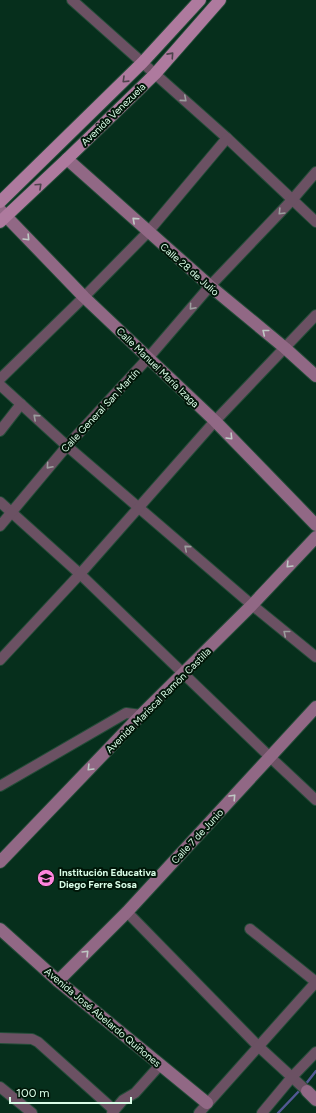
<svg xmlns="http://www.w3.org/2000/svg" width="316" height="1113" font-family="Figtree,sans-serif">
  <rect width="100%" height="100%" fill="#062f1c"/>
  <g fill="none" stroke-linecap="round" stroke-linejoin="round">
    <g stroke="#525893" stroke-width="2.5">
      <polyline points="305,1085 316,1071"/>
      <polyline points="278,1113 301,1089"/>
    </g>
    <defs>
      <g id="street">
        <polyline points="72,0 227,138 316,222"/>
        <polyline points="0,379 84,297 148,232 227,138"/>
        <polyline points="0,385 67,446 252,605 316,657"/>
        <polyline points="0,431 21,404"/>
        <polyline points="0,502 80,574 270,757 316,800"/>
        <polyline points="0,526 67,446 149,357 210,286 292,200 316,172"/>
        <polyline points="0,660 80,574 215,421 316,315"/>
        <polyline points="0,786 126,713 141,715"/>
        <polyline points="127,912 258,1046 307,1091"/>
        <polyline points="250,929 316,982"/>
        <polyline points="0,1038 32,1039 38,1042 114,1110"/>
        <polyline points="0,1087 32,1113"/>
        <polyline points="112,1113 123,1100 135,1093 160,1065"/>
        <polyline points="199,1113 316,982"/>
        <polyline points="262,1113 292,1077 316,1052"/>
      </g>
      <g id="secondary">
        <polyline points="67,159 210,286 285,348 316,376"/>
        <polyline points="0,210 84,297 215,421 316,525"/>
        <polyline points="0,862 141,715 252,605 316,537"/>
        <polyline points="0,929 58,981 207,1103"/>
        <polyline points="58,981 127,912 316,707"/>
        <polyline points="307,1091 316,1100"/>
      </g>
      <g id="primary">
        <polyline points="0,202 142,63 200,0"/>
        <polyline points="0,222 67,159 155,74 220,0"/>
      </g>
    </defs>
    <use href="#street" stroke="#244c38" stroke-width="12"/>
    <use href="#secondary" stroke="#244c38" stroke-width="14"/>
    <use href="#primary" stroke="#244c38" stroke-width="14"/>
    <use href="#street" stroke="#6b5163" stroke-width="10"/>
    <use href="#secondary" stroke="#916885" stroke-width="12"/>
    <use href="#primary" stroke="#ae7a9e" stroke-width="12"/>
  </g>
  <defs><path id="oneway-chevron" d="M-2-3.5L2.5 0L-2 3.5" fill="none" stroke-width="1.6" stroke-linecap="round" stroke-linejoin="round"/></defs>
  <g stroke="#4e434c">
    <use href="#oneway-chevron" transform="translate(171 55) rotate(-48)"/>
    <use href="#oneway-chevron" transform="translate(125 80) rotate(136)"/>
    <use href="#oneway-chevron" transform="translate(39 186) rotate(-43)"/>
  </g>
  <g stroke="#9c9e9e">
    <use href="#oneway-chevron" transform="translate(184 99) rotate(41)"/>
    <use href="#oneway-chevron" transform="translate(281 212) rotate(134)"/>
    <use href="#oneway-chevron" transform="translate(192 307) rotate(131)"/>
    <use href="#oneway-chevron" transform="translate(36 417) rotate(-138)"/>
    <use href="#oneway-chevron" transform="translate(49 466) rotate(131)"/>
    <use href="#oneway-chevron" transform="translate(187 548) rotate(-139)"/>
    <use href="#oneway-chevron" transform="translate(286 633) rotate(-141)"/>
  </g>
  <g stroke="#c0c9c5">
    <use href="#oneway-chevron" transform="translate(135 220) rotate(-138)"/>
    <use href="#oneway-chevron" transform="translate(27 238) rotate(46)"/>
    <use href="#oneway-chevron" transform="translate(265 332) rotate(-141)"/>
    <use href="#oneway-chevron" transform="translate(230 437) rotate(46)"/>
    <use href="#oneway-chevron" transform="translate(289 565) rotate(134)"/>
    <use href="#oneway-chevron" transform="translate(90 768) rotate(134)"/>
    <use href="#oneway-chevron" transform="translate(233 797) rotate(-47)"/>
    <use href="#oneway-chevron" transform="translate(86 953) rotate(-45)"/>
  </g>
  <defs>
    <symbol id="school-disc" viewBox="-11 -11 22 22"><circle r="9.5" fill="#ff85de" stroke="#001608"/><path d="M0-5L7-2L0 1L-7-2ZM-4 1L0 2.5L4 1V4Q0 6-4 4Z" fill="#111"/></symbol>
  </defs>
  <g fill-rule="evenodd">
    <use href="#school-disc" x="36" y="868" width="20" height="20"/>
  </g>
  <g text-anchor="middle" stroke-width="4" stroke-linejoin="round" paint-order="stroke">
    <g font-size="10" fill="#d9fde7" stroke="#001608">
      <text transform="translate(113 114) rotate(-44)" y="4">Avenida Venezuela</text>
      <text transform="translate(190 269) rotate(41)" y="4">Calle 28 de Julio</text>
      <text transform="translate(158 367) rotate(44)" y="4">Calle Manuel María Izaga</text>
      <text transform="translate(100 410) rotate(-47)" y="4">Calle General San Martín</text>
      <text transform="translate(158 700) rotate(-45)" y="4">Avenida Mariscal Ramón Castilla</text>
      <text transform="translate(197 836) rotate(-47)" y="4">Calle 7 de Junio</text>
      <text transform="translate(103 1017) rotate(40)" y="4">Avenida José Abelardo Quiñones</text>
    </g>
    <g font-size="10" font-weight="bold" fill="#d9fde7" stroke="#001608" text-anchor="start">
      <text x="59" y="876">Institución Educativa<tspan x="59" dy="12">Diego Ferre Sosa</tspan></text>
    </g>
  </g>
  <path d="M10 1097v6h121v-6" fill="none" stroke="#d9fde7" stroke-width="2"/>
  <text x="16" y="1097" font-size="12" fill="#d9fde7" stroke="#001608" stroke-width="3" paint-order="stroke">100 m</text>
</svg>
